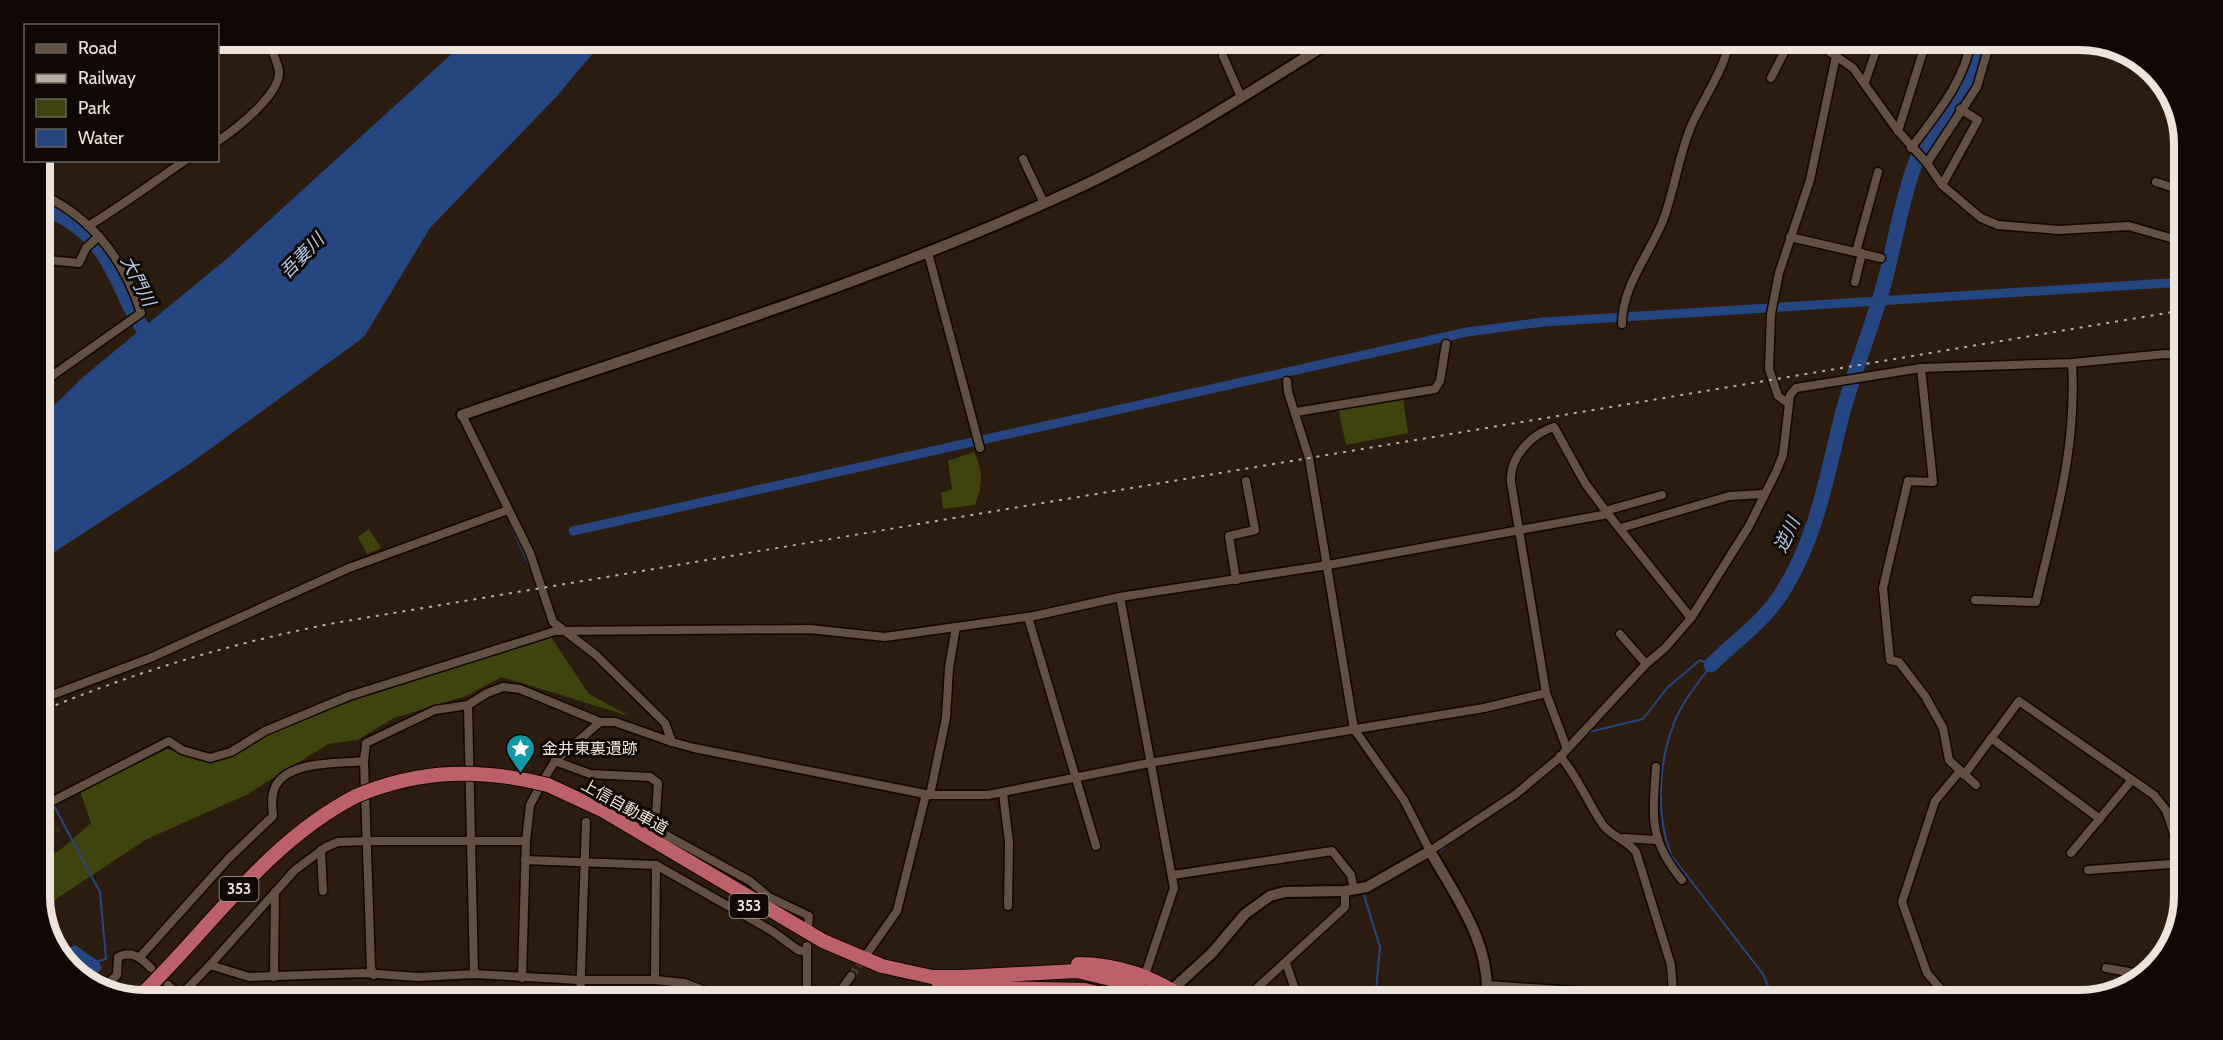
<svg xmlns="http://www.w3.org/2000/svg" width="2223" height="1040" font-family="Cabin,'Noto Sans JP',sans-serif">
  <rect width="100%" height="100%" fill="#2b1c0f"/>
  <polygon fill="#382411" points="39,803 44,803 61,831 39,842"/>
  <g fill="#3f440e">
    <polygon points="1403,398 1408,433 1346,445 1338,408"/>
    <path d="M 974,452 C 983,472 983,484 975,505 L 943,509 L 941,493 L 952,489 L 948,461 Z"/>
    <polygon points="369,529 381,548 367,554 358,537"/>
    <polygon points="551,637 589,694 629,716 502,677 466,696 394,718 357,740 328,744 246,795 147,839 41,909 39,861 60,850 91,823 80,791 167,749 206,761 230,757 269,734 392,685"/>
  </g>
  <g fill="#264681">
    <polygon points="468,39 605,39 557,96 430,228 364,337 188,465 39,562 39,420 83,377 229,257"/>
    <polygon points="75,945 98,961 102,968 89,982 57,955"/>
  </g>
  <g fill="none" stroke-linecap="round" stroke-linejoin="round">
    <g stroke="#264681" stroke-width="2">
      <polyline points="511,525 533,574"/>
      <path d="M 1589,732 L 1643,719 L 1667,688 L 1700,660 L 1711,665 C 1698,683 1682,702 1674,723 C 1658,764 1656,815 1671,855 L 1763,974 L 1774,1001"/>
      <polyline points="39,786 54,806 100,892 106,959 98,961"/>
      <polyline points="1521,795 1533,785"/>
      <polyline points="1435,855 1454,840"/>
      <polyline points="1375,1001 1380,947 1364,895 1430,858"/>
    </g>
    <polyline stroke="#264681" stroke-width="9" points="573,531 1467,332 1543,322 2184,282"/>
    <g stroke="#264681" stroke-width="15">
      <path d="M 39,204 C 61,215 84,228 99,248 C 122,278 128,316 155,343"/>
      <path d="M 1711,665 C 1736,640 1765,621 1783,591 C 1817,537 1827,475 1842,415 C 1853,374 1869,335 1881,294 C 1894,252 1899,208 1914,167 C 1931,122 1977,89 1981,39"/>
    </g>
    <polyline stroke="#483a2e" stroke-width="8" stroke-dasharray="8 4" stroke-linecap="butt" points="851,976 864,958"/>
    <defs>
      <g id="minor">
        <polyline points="1811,39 1853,68 1898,131 1927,163 1942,185 1981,218 1998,225 2059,230 2129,226 2184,242"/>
        <polyline points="1223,56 1241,97"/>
        <polyline points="1771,78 1791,39"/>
        <polyline points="1865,82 1880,39"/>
        <polyline points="1898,131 1927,39"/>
        <path d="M 218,141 C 236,129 281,94 279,71 C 277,61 271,49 268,39"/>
        <path d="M 1911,148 C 1935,116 1966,80 1971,39"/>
        <polyline points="1023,159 1044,203"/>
        <polyline points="1927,163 1977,87 1991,39"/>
        <polyline points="2156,182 2184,191"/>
        <polyline points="1942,185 1978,120 1960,109"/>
        <path d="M 39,193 C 92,217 124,259 141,313 L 39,385"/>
        <path d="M 88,226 C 122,206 153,182 186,160"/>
        <polyline points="1790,237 1881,258"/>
        <polyline points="1856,252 1878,172"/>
        <polyline points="928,253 980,448"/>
        <polyline points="39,266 48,260 79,263 86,248 99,236"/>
        <polyline points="1855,282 1862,253"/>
        <polyline points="39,322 40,322"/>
        <path d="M 1622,324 C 1622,287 1648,256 1662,223 C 1675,191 1678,154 1693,122 C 1706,94 1724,70 1730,39"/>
        <polyline points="2178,354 2184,310"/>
        <polyline points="1921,368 1933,482 1908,481 1883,588 1890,660 1899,662 1925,696 1943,728 1949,760 1976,785"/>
        <polyline points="39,370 47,379"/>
        <polyline points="1287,381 1288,392 1309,458 1354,729 1404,800 1430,851 1516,794 1559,758 1646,664 1665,648 1691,618 1749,526 1776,472 1783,455 1790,395 1796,388 1921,368 2072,363 2165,354 2184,355"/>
        <polyline points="1788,403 1778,396 1769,369 1771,314 1779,273 1810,180 1836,56"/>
        <polyline points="1296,412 1435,389 1440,381 1446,344"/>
        <polyline points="462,415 530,553 553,622 596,655 665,723 672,742 694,748 930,795 988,795 1149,763 1484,708 1546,693"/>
        <polyline points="1605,511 1662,495"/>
        <polyline points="1621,528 1729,496 1763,494"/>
        <polyline points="1236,580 1229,536 1255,530 1246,481"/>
        <polyline points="1120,597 1174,888 1146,972"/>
        <path d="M 1975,600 L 2036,602 C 2055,519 2077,450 2072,363"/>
        <polyline points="1028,617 1096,846"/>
        <polyline points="1620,634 1646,664"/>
        <polyline points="39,700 150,658 349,568 508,510"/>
        <polyline points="468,705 474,974"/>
        <polyline points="1991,738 2100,819"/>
        <path d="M 1567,749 L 1546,693 L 1511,482 C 1509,458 1531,434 1554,427 L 1585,483 L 1608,514 L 1691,618"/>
        <path d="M 1560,756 C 1578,777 1588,803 1603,825 C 1611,836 1627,840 1636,852 L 1671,965 L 1673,992 L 1664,997 L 1616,994"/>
        <polyline points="555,761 590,774 650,777 658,783 655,829 750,881 769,897 809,916 808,928"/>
        <path d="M 1656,767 C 1653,817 1648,839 1682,880"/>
        <polyline points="1964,775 2019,701 2154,795 2166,810 2184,864"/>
        <polyline points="1003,793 1009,842 1008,906"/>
        <polyline points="930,795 946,718 949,668 956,627"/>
        <polyline points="47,804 169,741 182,750 210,758 231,752 265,731 349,696 555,631 810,629 885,637 1034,616 1120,597 1328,565 1608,514"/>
        <polyline points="1623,838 1656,840"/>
        <polyline points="321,850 323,891"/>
        <polyline points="2071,853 2131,781"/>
        <polyline points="525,860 656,865"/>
        <polyline points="2088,870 2184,863"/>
        <polyline points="1173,875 1332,851 1351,875 1354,890"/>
        <path d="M 140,957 L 229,858 L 273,816 C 272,806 271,796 275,787 C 288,760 338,764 364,761"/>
        <polyline points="864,958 897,911 926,794"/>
        <polyline points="1286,963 1299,1001"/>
        <polyline points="210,965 295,870 326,847 338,842 369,841 526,841"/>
        <polyline points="2106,968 2145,975"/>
        <polyline points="374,975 371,968 364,761 366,743 435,710 468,705 487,693 503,687 520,689 600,722"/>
        <polyline points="274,977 275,892"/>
        <polyline points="522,978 526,841 530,805 544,779 555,761 600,722 615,722 672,742"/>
        <polyline points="655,980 656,865 772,931 798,950 807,952"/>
        <polyline points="168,985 180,996 210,965 249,977 363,973 418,977 474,974 580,980 655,980 685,983 710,993 767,1001"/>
        <polyline points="1488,985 1616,994 1616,1001"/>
        <path d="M 100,991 L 117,975 L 118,957 C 132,950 141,958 151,968"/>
        <polyline points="580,1001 586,822"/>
        <polyline points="807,1001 807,946"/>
        <polyline points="833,1001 851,976"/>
        <polyline points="1243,1001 1345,907 1345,891"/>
        <polyline points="1951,1001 1927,973 1902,902 1935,801 1960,771"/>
      </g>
      <g id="tertiary">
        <path d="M 462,415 C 674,342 892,277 1095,180 C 1179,139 1256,88 1335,39"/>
        <path d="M 1176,986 L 1212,953 L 1245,914 L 1270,896 L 1285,892 L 1345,891 L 1367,887 L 1430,851 C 1456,897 1493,946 1486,1001"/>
      </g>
      <g id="trunk">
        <polyline points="548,785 604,811 823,941 882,966 932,977 963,977 1077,971 1123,982 1164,1001"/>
        <path d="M 1078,964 C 1118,964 1156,978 1188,1001"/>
        <polyline points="939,985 965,987 1004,984"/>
        <polyline points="993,988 1085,990 1128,1001"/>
        <path d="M 136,1000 C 209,930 265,843 356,796"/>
      </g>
    </defs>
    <use href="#minor" stroke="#130600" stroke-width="11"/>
    <use href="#tertiary" stroke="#130600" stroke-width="14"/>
    <use href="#trunk" stroke="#130600" stroke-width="16"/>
    <use href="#minor" stroke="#625042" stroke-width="8"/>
    <use href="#tertiary" stroke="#625042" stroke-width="10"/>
    <use href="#trunk" stroke="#bc6168" stroke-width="14"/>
    <path stroke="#b9aea3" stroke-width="2" stroke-dasharray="3 6" stroke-linecap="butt" d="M 39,712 C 137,671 236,642 340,622 L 2184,310"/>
    <defs>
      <path id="trunk-bridge" d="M 356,796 C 420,769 481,768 548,785"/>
    </defs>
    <use href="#trunk-bridge" stroke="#130600" stroke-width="16" stroke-linecap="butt"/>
    <use href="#trunk-bridge" stroke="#bc6168" stroke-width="14"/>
  </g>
  <defs>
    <symbol id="sight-pin" viewBox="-11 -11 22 30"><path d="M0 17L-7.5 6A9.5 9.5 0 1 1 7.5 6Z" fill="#0f9aa8" stroke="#0f0804"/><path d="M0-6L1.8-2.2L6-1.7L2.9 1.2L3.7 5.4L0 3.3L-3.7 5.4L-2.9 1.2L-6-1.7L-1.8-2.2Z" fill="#fff"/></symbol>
  </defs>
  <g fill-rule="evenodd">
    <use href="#sight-pin" x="504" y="732" width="33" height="45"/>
  </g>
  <g text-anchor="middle" stroke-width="6" stroke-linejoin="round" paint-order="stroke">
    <g fill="#0f0804" stroke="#aba29a" stroke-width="1.5">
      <rect x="219.5" y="877" width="39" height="24" rx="4.5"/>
      <rect x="729.5" y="894" width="39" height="24" rx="4.5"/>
    </g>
    <g font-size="15" font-weight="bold" fill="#eee4db">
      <text x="239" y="894">353</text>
      <text x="749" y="911">353</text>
    </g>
    <g font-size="16" fill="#eee4db" stroke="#0f0804" text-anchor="start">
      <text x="542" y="754">金井東裏遺跡</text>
    </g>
    <g font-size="16" fill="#eee4db" stroke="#0f0804">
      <text transform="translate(625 806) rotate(29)" y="6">上信自動車道</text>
    </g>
    <g font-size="18" font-style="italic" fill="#b7cbee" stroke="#0f0804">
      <text transform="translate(302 256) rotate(-46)" y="6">吾妻川</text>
      <text transform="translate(138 281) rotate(63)" y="6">大門川</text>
      <text transform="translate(1787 535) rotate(-65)" y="6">逆川</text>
    </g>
  </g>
  <path d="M0 0H2223V1040H0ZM144 50H2080A94 94 0 0 1 2174 144V896A94 94 0 0 1 2080 990H144A94 94 0 0 1 50 896V144A94 94 0 0 1 144 50Z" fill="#0f0804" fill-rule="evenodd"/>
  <path fill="none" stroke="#eee4db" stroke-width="8" d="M144 50H2080A94 94 0 0 1 2174 144V896A94 94 0 0 1 2080 990H144A94 94 0 0 1 50 896V144A94 94 0 0 1 144 50Z"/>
  <rect x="24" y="24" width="195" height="138" fill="#0f0804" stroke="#68605a" stroke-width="1.5"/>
  <rect x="36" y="44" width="30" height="9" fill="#625042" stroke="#68605a" stroke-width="1.5"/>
  <text x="78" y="54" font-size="18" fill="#eee4db">Road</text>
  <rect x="36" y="74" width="30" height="9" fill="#b9aea3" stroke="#68605a" stroke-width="1.5"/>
  <text x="78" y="84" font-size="18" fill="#eee4db">Railway</text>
  <rect x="36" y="99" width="30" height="18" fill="#3f440e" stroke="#68605a" stroke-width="1.5"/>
  <text x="78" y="114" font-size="18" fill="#eee4db">Park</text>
  <rect x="36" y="129" width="30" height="18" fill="#264681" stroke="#68605a" stroke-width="1.5"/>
  <text x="78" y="144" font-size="18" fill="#eee4db">Water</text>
</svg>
